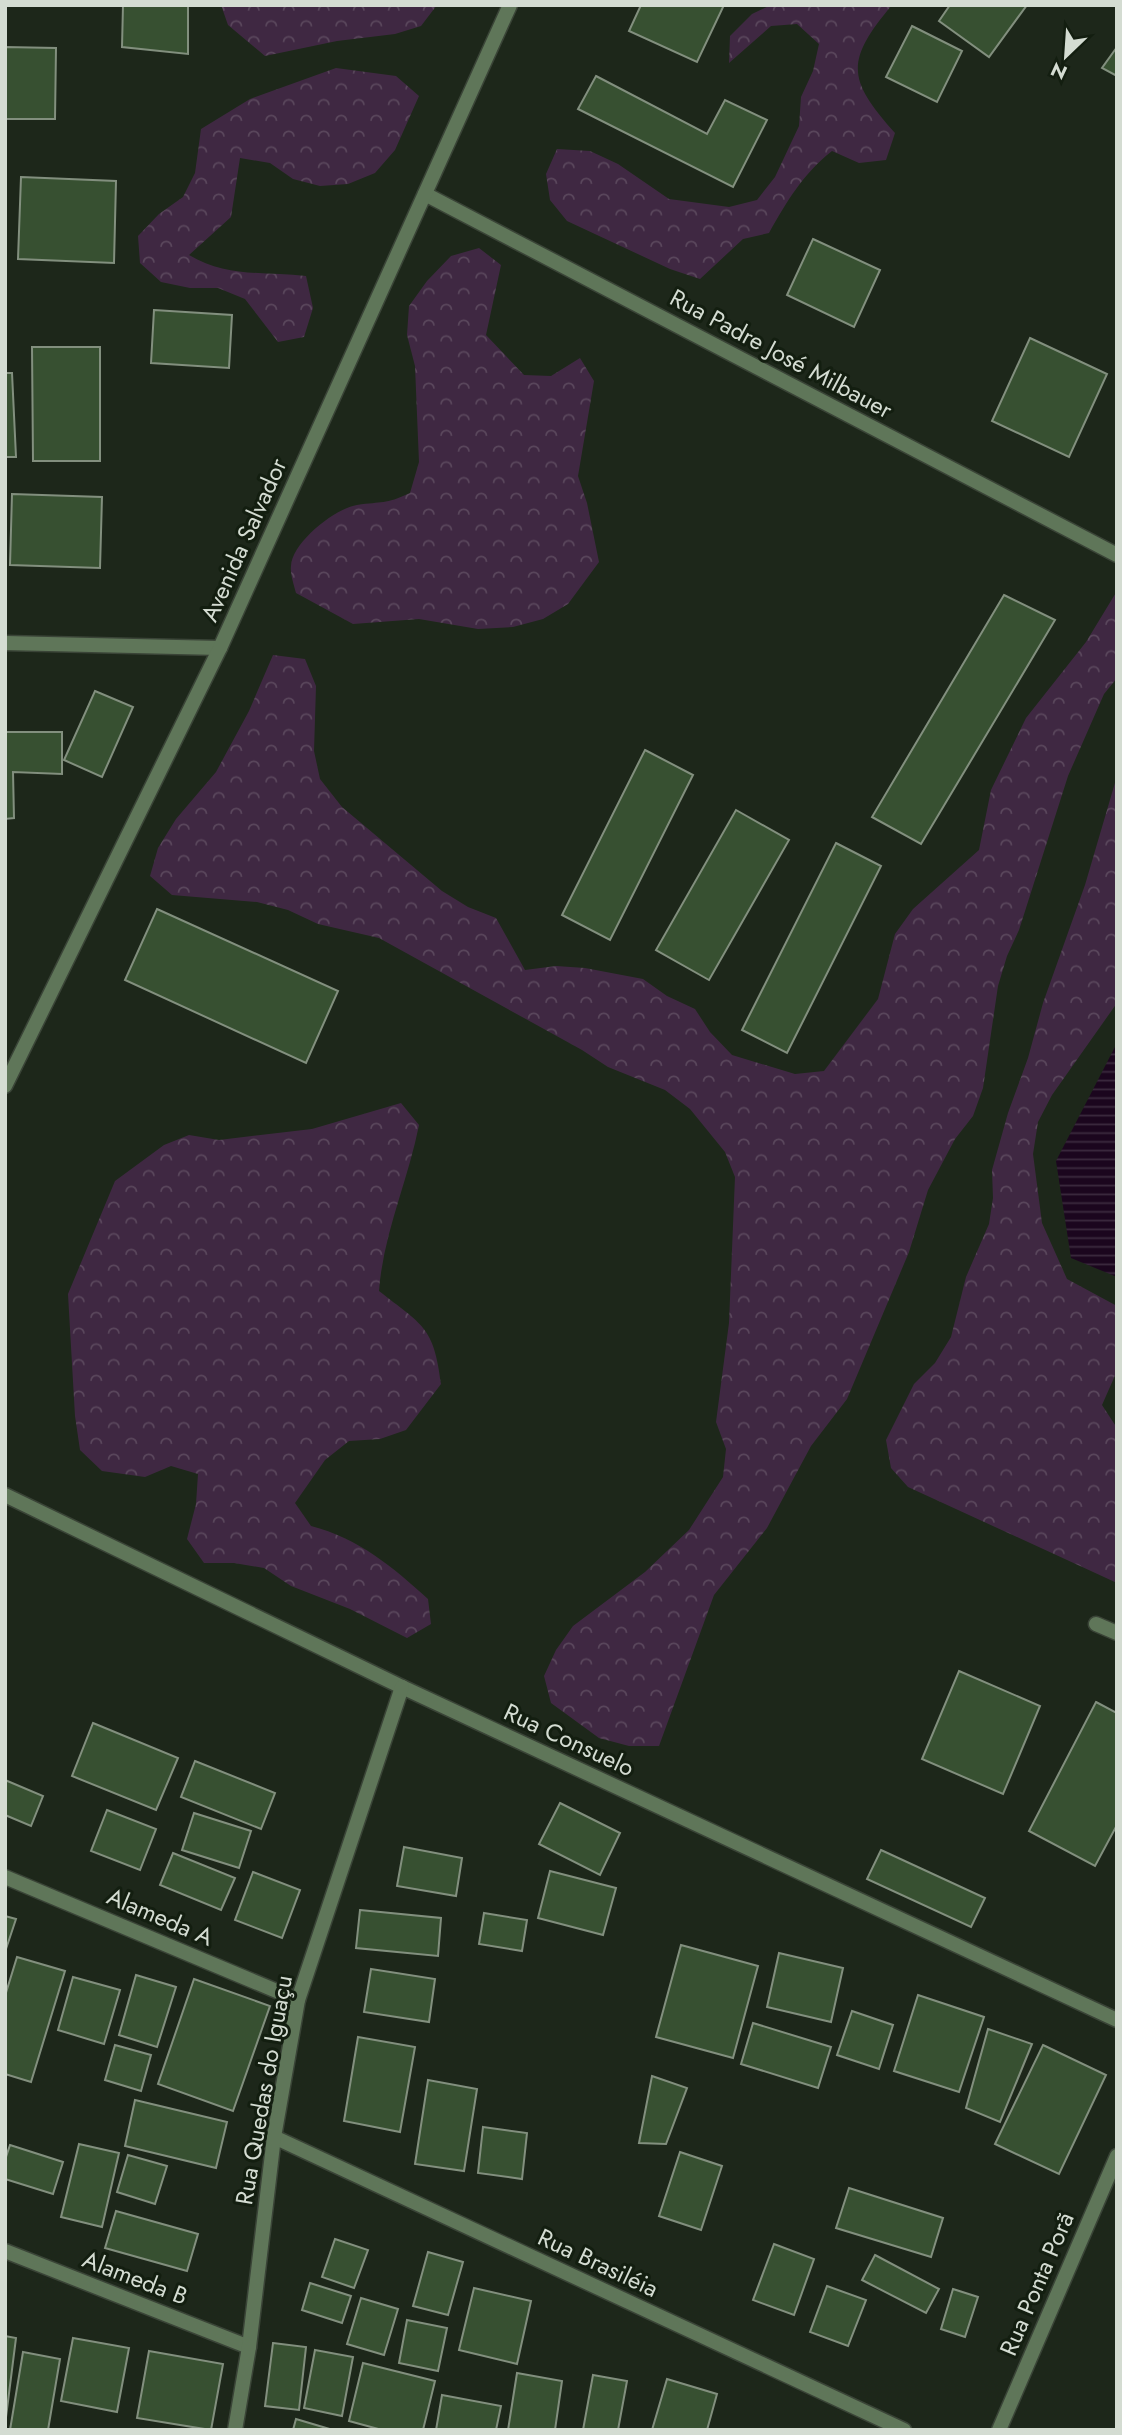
<svg xmlns="http://www.w3.org/2000/svg" width="1122" height="2435" font-family="Jost,sans-serif">
  <defs>
    <pattern id="forest-crowns" width="20" height="18" patternUnits="userSpaceOnUse" patternTransform="scale(1.75)"><rect width="20" height="18" fill="#3f2842"/><path d="M2 6a3 3 0 1 1 6 0M12 15a3 3 0 1 1 6 0" fill="none" stroke="#5a475c"/></pattern>
    <pattern id="water-rules" width="6" height="5" patternUnits="userSpaceOnUse" patternTransform="scale(1.75)"><rect width="6" height="5" fill="#1b061e"/><path d="M0 2.5h6" fill="none" stroke="#3b2a3e"/></pattern>
  </defs>
  <rect width="100%" height="100%" fill="#1d271a"/>
  <g fill="url(#forest-crowns)">
    <polygon points="221,5 437,5 421,26 395,34 337,41 265,56 228,25"/>
    <path d="M 771,5 L 892,5 C 844,62 848,80 895,133 L 886,160 L 859,163 L 832,151 C 803,174 787,201 769,233 L 743,239 L 700,279 L 670,269 L 567,221 L 550,200 L 546,174 L 557,149 L 590,151 L 618,164 L 669,199 L 729,207 L 757,200 L 775,177 L 799,126 L 801,97 L 813,71 L 819,44 L 797,24 L 771,26 L 729,63 L 730,36 L 752,14 Z"/>
    <path d="M 336,68 L 396,76 L 419,96 L 395,150 L 375,173 L 348,184 L 320,186 L 293,179 L 270,163 L 240,158 L 231,217 L 189,255 C 227,278 264,271 306,276 L 313,308 L 304,337 L 278,342 L 245,299 L 218,288 L 190,288 L 161,282 L 140,263 L 138,236 L 159,214 L 183,197 L 195,173 L 201,129 L 250,99 Z"/>
    <path d="M 479,248 L 501,265 L 486,335 L 524,375 L 551,376 L 580,358 L 594,381 L 578,476 L 587,503 L 599,562 L 568,604 L 543,619 L 513,627 L 478,629 L 419,619 L 353,624 L 296,593 C 294,585 290,574 291,566 C 292,542 336,508 357,505 C 383,501 384,505 410,493 L 419,462 L 415,366 L 407,335 L 409,306 L 427,281 L 451,256 Z"/>
    <polygon points="1117,591 1117,678 1104,694 1068,776 1019,930 1007,956 998,986 983,1088 973,1116 955,1139 928,1190 909,1252 847,1399 811,1446 767,1528 714,1595 659,1746 629,1746 599,1738 551,1703 544,1676 556,1650 573,1626 645,1572 689,1530 723,1477 726,1449 716,1422 729,1323 735,1177 725,1152 690,1109 665,1090 608,1067 582,1050 379,938 318,924 288,910 257,902 172,895 150,876 158,848 176,819 216,772 249,711 273,655 305,659 316,686 314,751 320,779 342,807 442,891 468,907 496,918 525,970 556,966 585,968 643,979 667,996 695,1009 710,1032 732,1055 795,1074 824,1071 878,999 895,934 913,909 979,850 991,790 1026,718 1086,642"/>
    <polygon points="1117,776 1117,1003 1052,1095 1038,1122 1033,1154 1042,1223 1067,1279 1117,1306 1117,1371 1102,1405 1117,1428 1117,1583 908,1487 891,1468 886,1440 914,1384 935,1363 951,1337 966,1277 989,1224 993,1198 992,1170 1008,1113 1028,1058 1043,1003 1085,885"/>
    <path d="M 401,1103 L 419,1125 C 408,1181 383,1234 379,1291 C 422,1325 434,1326 441,1384 L 406,1430 L 380,1439 L 349,1441 L 325,1460 L 295,1503 L 311,1526 C 358,1538 393,1567 428,1599 L 431,1624 L 407,1638 L 350,1609 L 291,1586 L 264,1568 L 234,1563 L 204,1563 L 187,1539 L 196,1504 L 198,1474 L 171,1466 L 145,1477 L 102,1471 L 80,1450 L 75,1416 L 68,1294 L 115,1181 L 164,1145 L 189,1135 L 219,1140 L 312,1129 Z"/>
  </g>
  <polygon fill="url(#water-rules)" points="1117,1043 1117,1277 1071,1258 1056,1161"/>
  <g fill="#375031" stroke="#828f7e" stroke-width="2">
    <polygon points="123,5 188,5 188,54 122,47"/>
    <polygon points="641,5 724,5 697,62 629,31"/>
    <polygon points="950,5 1027,5 989,57 939,21"/>
    <polygon points="912,26 962,51 937,102 886,77"/>
    <polygon points="5,47 56,48 55,119 5,119"/>
    <polygon points="1117,47 1117,76 1102,68"/>
    <polygon points="596,76 707,134 725,100 767,120 733,187 578,109"/>
    <polygon points="21,177 116,181 114,263 18,259"/>
    <polygon points="813,239 880,270 854,327 787,295"/>
    <polygon points="154,310 232,315 229,368 151,363"/>
    <polygon points="1030,338 1107,374 1069,457 992,421"/>
    <polygon points="32,347 100,347 100,461 33,461"/>
    <polygon points="5,373 12,373 16,457 5,457"/>
    <polygon points="12,494 102,497 100,568 10,565"/>
    <polygon points="1004,595 1055,620 921,844 872,817"/>
    <polygon points="95,691 133,707 102,777 64,760"/>
    <polygon points="5,732 62,732 62,774 13,772 14,818 5,819"/>
    <polygon points="645,750 693,775 610,940 562,915"/>
    <polygon points="736,810 789,840 709,980 656,950"/>
    <polygon points="836,843 881,866 787,1053 742,1030"/>
    <polygon points="157,909 338,991 306,1063 125,980"/>
    <polygon points="959,1671 1040,1706 1003,1794 922,1759"/>
    <polygon points="1096,1702 1117,1713 1117,1825 1095,1866 1029,1831"/>
    <polygon points="93,1723 178,1758 156,1810 72,1776"/>
    <polygon points="195,1761 275,1793 261,1829 181,1797"/>
    <polygon points="5,1780 43,1796 31,1826 5,1815"/>
    <polygon points="560,1803 620,1833 600,1875 539,1844"/>
    <polygon points="107,1810 156,1829 140,1870 91,1851"/>
    <polygon points="194,1813 251,1831 239,1868 182,1850"/>
    <polygon points="404,1847 462,1858 456,1896 397,1886"/>
    <polygon points="881,1850 985,1898 971,1927 867,1879"/>
    <polygon points="173,1853 235,1878 221,1910 160,1885"/>
    <polygon points="550,1871 616,1888 603,1935 538,1918"/>
    <polygon points="253,1872 300,1890 282,1938 235,1920"/>
    <polygon points="360,1910 441,1918 438,1956 356,1948"/>
    <polygon points="484,1913 527,1920 522,1951 479,1944"/>
    <polygon points="5,1916 16,1919 5,1952"/>
    <polygon points="681,1945 758,1966 733,2058 656,2037"/>
    <polygon points="779,1953 843,1968 831,2022 767,2007"/>
    <polygon points="17,1957 65,1971 31,2082 5,2074 5,1996"/>
    <polygon points="371,1969 435,1979 429,2022 364,2012"/>
    <polygon points="136,1975 176,1987 157,2047 119,2035"/>
    <polygon points="73,1977 120,1990 104,2044 58,2030"/>
    <polygon points="194,1979 270,2006 233,2111 158,2084"/>
    <polygon points="918,1995 984,2017 959,2092 894,2071"/>
    <polygon points="852,2011 893,2025 879,2069 837,2055"/>
    <polygon points="753,2023 831,2047 818,2088 741,2064"/>
    <polygon points="988,2029 1032,2044 1000,2122 966,2108"/>
    <polygon points="358,2037 415,2047 400,2132 344,2121"/>
    <polygon points="115,2045 151,2055 141,2091 105,2080"/>
    <polygon points="1043,2045 1106,2075 1059,2174 995,2144"/>
    <polygon points="652,2076 687,2088 666,2144 639,2143"/>
    <polygon points="428,2080 477,2089 464,2171 415,2164"/>
    <polygon points="135,2100 227,2122 216,2168 125,2146"/>
    <polygon points="483,2127 527,2133 522,2179 478,2173"/>
    <polygon points="79,2144 119,2153 102,2227 61,2217"/>
    <polygon points="10,2145 63,2162 53,2194 5,2179 5,2160"/>
    <polygon points="680,2152 722,2166 701,2230 659,2216"/>
    <polygon points="128,2155 167,2166 155,2204 117,2192"/>
    <polygon points="849,2188 943,2218 931,2257 836,2228"/>
    <polygon points="116,2211 198,2234 187,2271 105,2248"/>
    <polygon points="335,2239 368,2250 354,2288 322,2277"/>
    <polygon points="774,2244 814,2259 794,2315 753,2300"/>
    <polygon points="428,2252 463,2262 448,2315 413,2306"/>
    <polygon points="875,2255 939,2289 926,2313 862,2280"/>
    <polygon points="310,2283 351,2296 342,2323 302,2310"/>
    <polygon points="827,2286 866,2300 848,2346 810,2332"/>
    <polygon points="474,2288 531,2301 517,2364 459,2350"/>
    <polygon points="953,2289 978,2297 965,2337 941,2329"/>
    <polygon points="361,2298 398,2309 384,2355 347,2344"/>
    <polygon points="407,2320 447,2328 438,2371 399,2363"/>
    <polygon points="5,2336 16,2338 5,2425"/>
    <polygon points="73,2338 129,2348 117,2412 61,2401"/>
    <polygon points="273,2343 306,2347 299,2410 265,2406"/>
    <polygon points="315,2350 353,2357 342,2416 304,2408"/>
    <polygon points="149,2351 223,2364 211,2430 137,2418"/>
    <polygon points="23,2352 60,2359 48,2430 10,2430"/>
    <polygon points="363,2363 435,2381 423,2430 382,2430 349,2421"/>
    <polygon points="517,2373 562,2381 555,2430 508,2430"/>
    <polygon points="593,2375 627,2381 618,2430 583,2430"/>
    <polygon points="667,2379 717,2394 707,2430 652,2430"/>
    <polygon points="442,2395 501,2406 496,2430 436,2430"/>
    <polygon points="296,2419 333,2430 293,2430"/>
  </g>
  <g fill="none" stroke-linecap="round" stroke-linejoin="round">
    <defs>
      <g id="minor">
        <polyline points="425,194 1117,555"/>
        <polyline points="5,643 220,648"/>
        <polyline points="5,1086 220,648 510,5"/>
        <polyline points="5,1495 402,1687 1117,2020"/>
        <polyline points="1096,1624 1117,1633"/>
        <polyline points="5,1877 298,2000"/>
        <polyline points="274,2137 904,2430"/>
        <polyline points="5,2251 249,2347"/>
        <polyline points="235,2430 249,2347 274,2137 298,2000 402,1687"/>
        <polyline points="999,2430 1117,2156"/>
      </g>
    </defs>
    <use href="#minor" stroke="#3a4437" stroke-width="17"/>
    <use href="#minor" stroke="#5f7659" stroke-width="14"/>
  </g>
  <g text-anchor="middle" stroke-width="6" stroke-linejoin="round" paint-order="stroke">
    <g font-size="24" fill="#d4dcd2" stroke="#131e10">
      <text transform="translate(781 354) rotate(28)" y="8">Rua Padre José Milbauer</text>
      <text transform="translate(244 540) rotate(-66)" y="8">Avenida Salvador</text>
      <text transform="translate(569 1740) rotate(25)" y="8">Rua Consuelo</text>
      <text transform="translate(160 1917) rotate(23)" y="8">Alameda A</text>
      <text transform="translate(264 2090) rotate(-80)" y="8">Rua Quedas do Iguaçu</text>
      <text transform="translate(598 2263) rotate(25)" y="8">Rua Brasiléia</text>
      <text transform="translate(135 2278) rotate(21)" y="8">Alameda B</text>
      <text transform="translate(1037 2284) rotate(-67)" y="8">Rua Ponta Porã</text>
    </g>
  </g>
  <rect width="1122" height="2435" fill="none" stroke="#d4dcd2" stroke-width="14"/>
  <g transform="translate(1066 56) rotate(205)" stroke="#131e10" stroke-width="5" paint-order="stroke">
  <path d="M0-5L12 26L0 18L-12 26Z" fill="#d4dcd2"/>
  <text y="-10" font-size="19" font-weight="bold" text-anchor="middle" fill="#d4dcd2">N</text>
  </g>
</svg>
